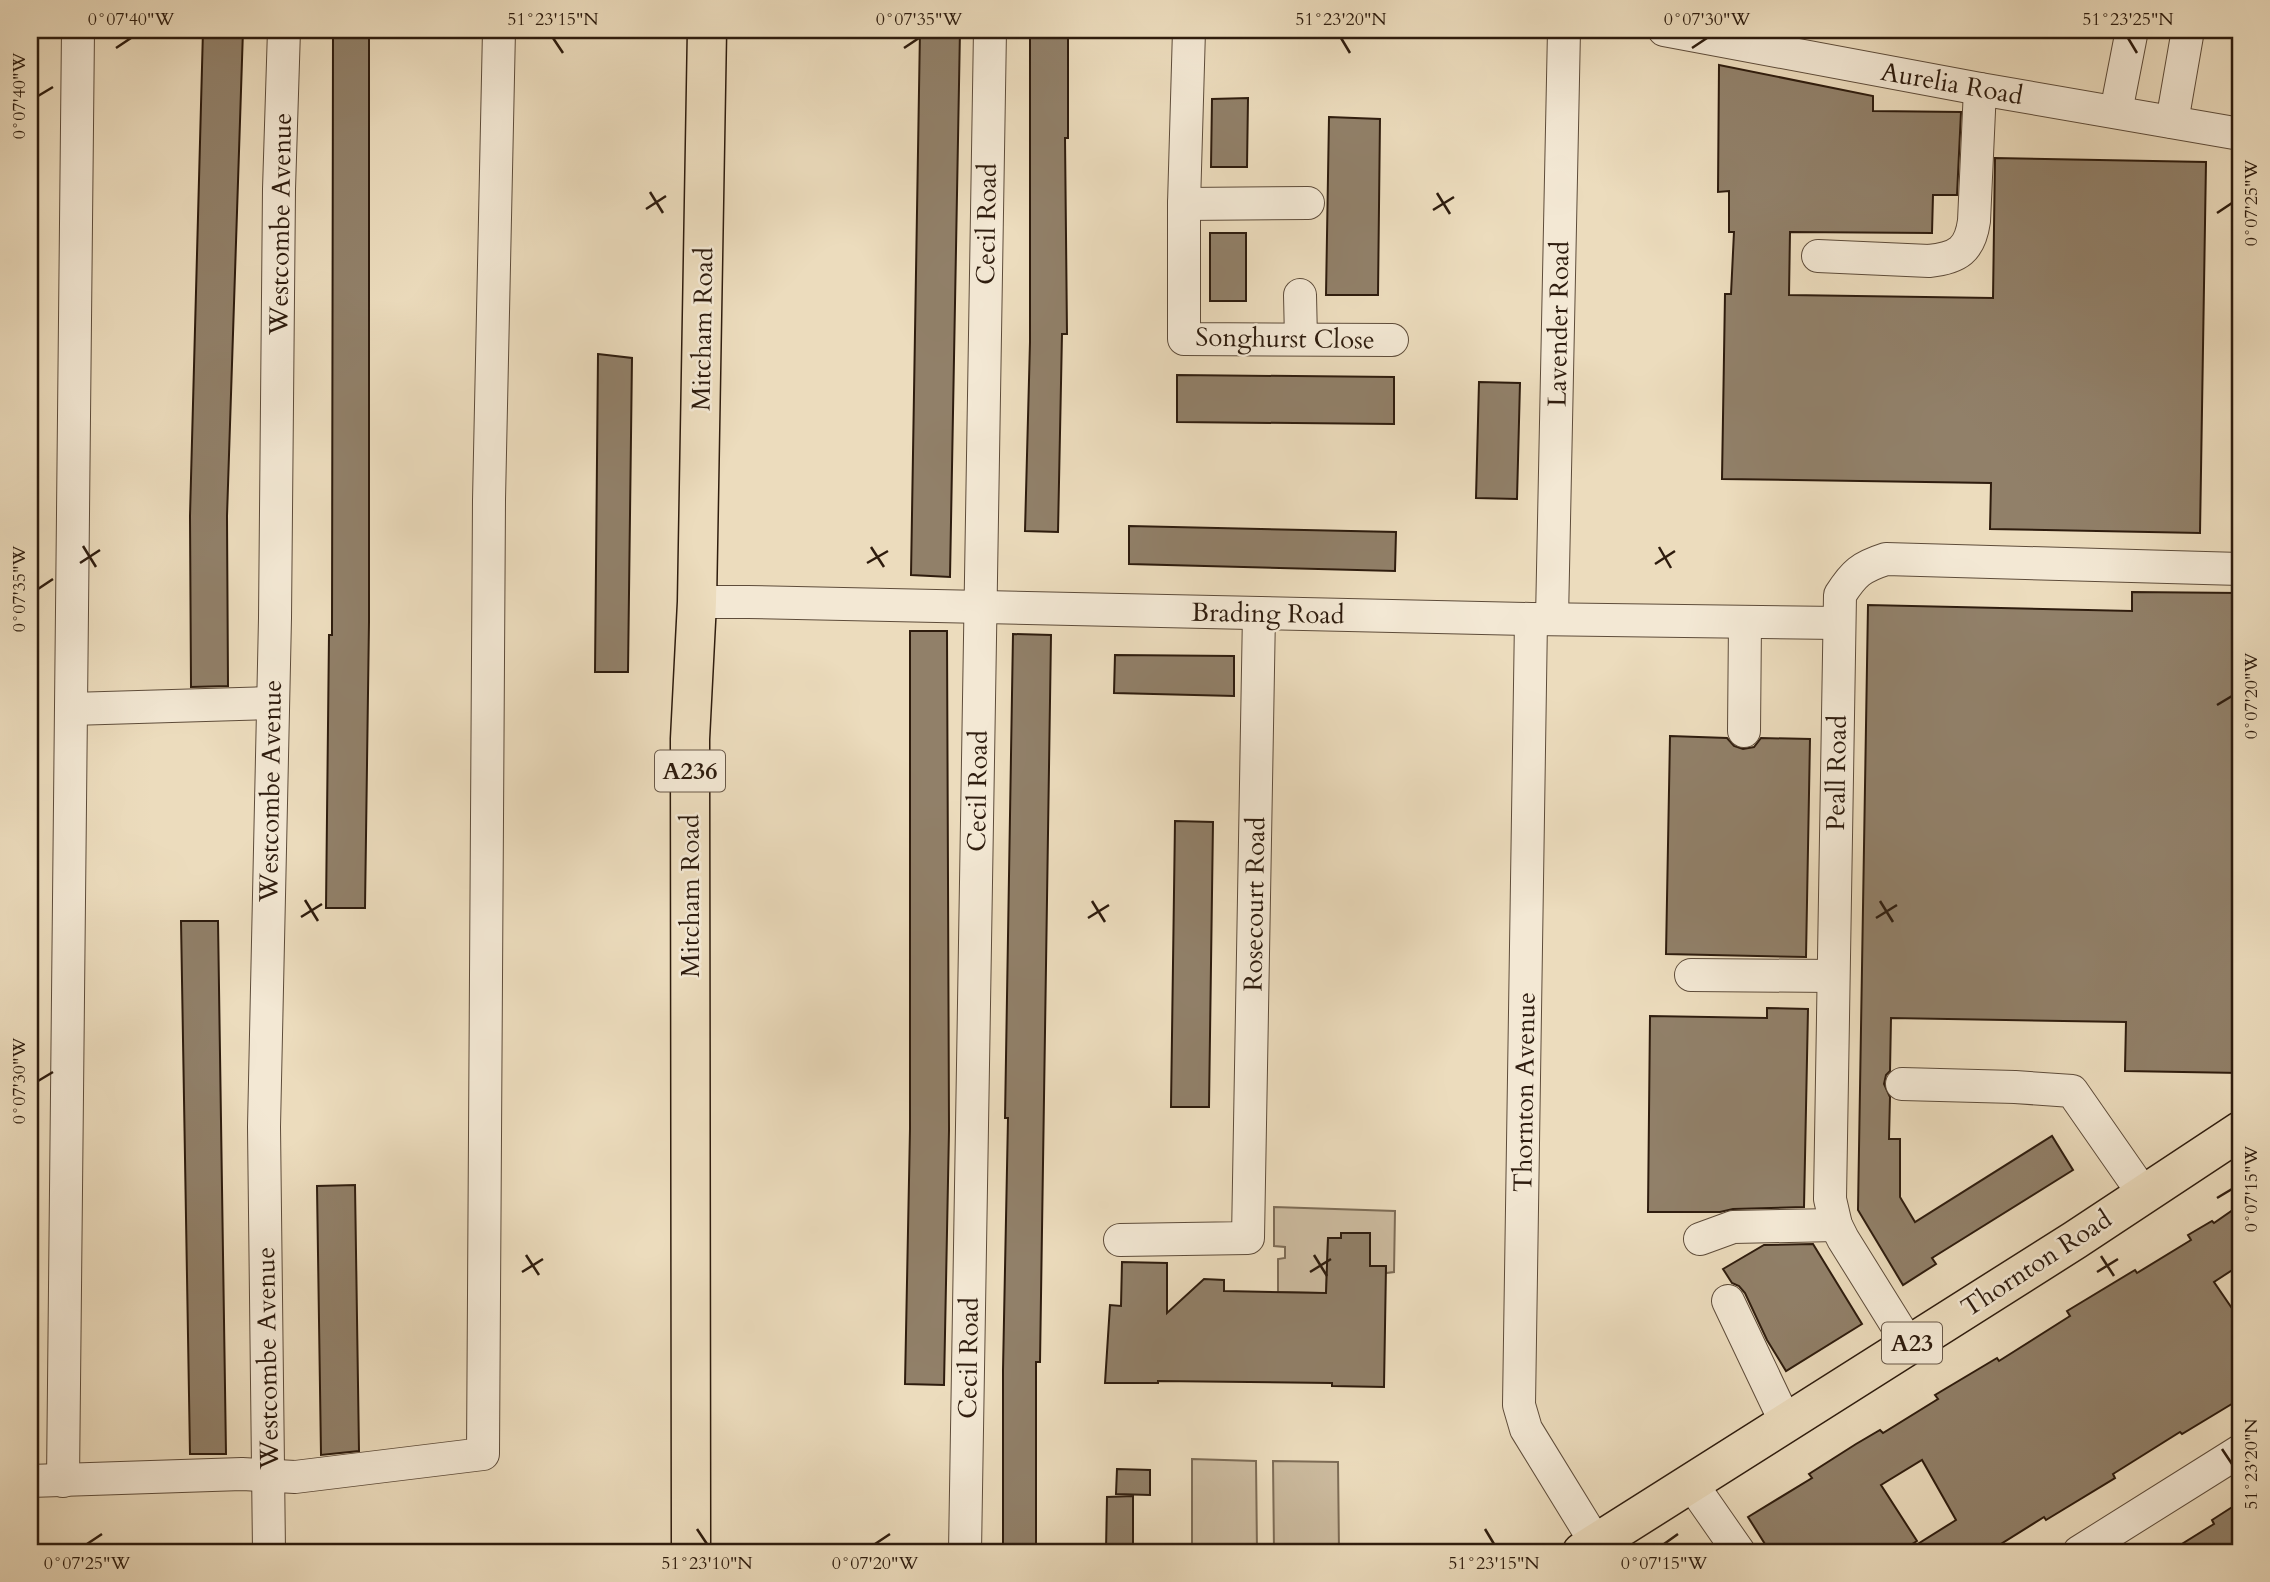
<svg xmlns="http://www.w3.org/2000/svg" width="2270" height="1582" font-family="Cardo,serif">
  <rect width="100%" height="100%" fill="#ecdcbd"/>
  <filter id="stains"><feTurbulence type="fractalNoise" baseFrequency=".00286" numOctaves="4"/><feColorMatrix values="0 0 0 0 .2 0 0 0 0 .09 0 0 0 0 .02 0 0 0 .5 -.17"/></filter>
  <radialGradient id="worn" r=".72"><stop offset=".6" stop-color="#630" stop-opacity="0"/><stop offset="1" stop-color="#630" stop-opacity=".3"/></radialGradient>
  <g fill="#ccbb9f" stroke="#7d6c56" stroke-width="2">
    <polygon points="1274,1207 1395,1211 1394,1272 1386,1273 1386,1266 1370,1266 1370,1233 1342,1233 1341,1238 1328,1238 1326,1298 1319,1293 1278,1292 1278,1259 1285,1258 1285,1247 1274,1246"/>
    <polygon points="1192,1459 1256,1461 1257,1552 1192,1552"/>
    <polygon points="1273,1461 1338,1462 1339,1552 1274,1552"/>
  </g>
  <g fill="#918069" stroke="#2e1c0e" stroke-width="2">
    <polygon points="203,30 243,30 227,516 228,686 191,687 190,516"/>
    <polygon points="333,30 369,30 369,622 365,908 326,908 329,635 332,635"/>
    <polygon points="920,30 960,30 950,577 911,575"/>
    <polygon points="1030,30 1068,30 1068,138 1065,138 1067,334 1062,334 1058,532 1025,531 1030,342"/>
    <polygon points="1719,65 1873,96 1873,111 1961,112 1957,195 1933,195 1932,233 1790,232 1789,295 1993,298 1995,158 2206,162 2200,533 1990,529 1991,483 1722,479 1725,294 1731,294 1734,232 1729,232 1729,191 1718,192"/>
    <polygon points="1248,98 1247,167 1211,167 1212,99"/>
    <polygon points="1329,117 1380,119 1378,295 1326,295"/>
    <rect x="1210" y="233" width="36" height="68"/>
    <polygon points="598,354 632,358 628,672 595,672"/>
    <polygon points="1177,375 1394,377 1394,424 1177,422"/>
    <polygon points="1479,382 1520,383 1517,499 1476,498"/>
    <polygon points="1129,526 1396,532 1395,571 1129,564"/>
    <polygon points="2132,592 2240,593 2240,1073 2125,1071 2126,1022 1891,1018 1890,1071 1886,1075 1884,1084 1890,1097 1889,1139 1900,1139 1900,1197 1915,1222 2052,1136 2073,1170 1932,1258 1936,1264 1903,1285 1858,1210 1868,605 2132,611"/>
    <polygon points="910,631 947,631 949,1130 944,1385 905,1384 910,1129"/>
    <polygon points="1013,634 1051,635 1040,1362 1036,1362 1036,1549 1003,1549 1003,1370 1008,1118 1005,1118"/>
    <polygon points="1115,655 1234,656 1234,696 1114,693"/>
    <polygon points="1670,736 1727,738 1734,746 1743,749 1754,747 1761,738 1810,739 1806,957 1666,954"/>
    <polygon points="1175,821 1213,822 1209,1107 1171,1107"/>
    <polygon points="181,921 218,921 226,1454 190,1454"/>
    <polygon points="1767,1008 1808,1009 1804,1207 1733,1209 1720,1212 1648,1212 1650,1016 1767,1018"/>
    <polygon points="355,1185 359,1451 321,1455 317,1186"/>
    <polygon points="2240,1205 2240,1265 2214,1282 2240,1320 2240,1399 2182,1434 2180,1432 2113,1474 2115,1478 2046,1520 2044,1517 1988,1552 1905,1552 1956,1520 1922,1460 1881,1485 1917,1541 1899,1552 1770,1552 1748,1517 1812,1478 1809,1474 1856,1444 1880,1430 1883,1433 1938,1399 1935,1395 1997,1358 1999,1361 2070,1316 2067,1311 2135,1270 2137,1273 2191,1240 2188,1235 2212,1221 2214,1223"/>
    <polygon points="1341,1233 1370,1233 1370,1266 1386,1266 1384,1387 1332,1386 1332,1383 1158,1381 1158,1383 1105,1383 1110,1305 1121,1306 1122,1262 1167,1263 1167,1313 1204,1279 1224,1280 1224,1291 1326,1293 1328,1238 1341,1238"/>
    <polygon points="1813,1244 1862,1324 1786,1371 1767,1340 1745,1293 1739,1286 1732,1283 1723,1269 1764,1245"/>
    <polygon points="1117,1469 1150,1470 1150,1495 1116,1494"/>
    <polygon points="1133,1496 1133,1550 1106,1550 1107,1497"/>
    <polygon points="2240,1502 2240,1552 2169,1552 2214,1524 2212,1520"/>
  </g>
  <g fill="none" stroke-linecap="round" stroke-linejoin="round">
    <defs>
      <g id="minor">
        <polyline points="1189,30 1184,204 1184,339 1392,340"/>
        <polyline points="1664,30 1980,89 2240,134"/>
        <polyline points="2116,112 2132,30"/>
        <polyline points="2172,122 2188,30"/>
        <polyline points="1184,204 1308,203"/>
        <path d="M 1818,256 L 1929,261 C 1958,258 1970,250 1974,221 L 1980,89"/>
        <polyline points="1300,295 1301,339"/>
        <polyline points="697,602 748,602 1531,619 1838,623"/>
        <polyline points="1531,619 1519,1405 1526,1429 1596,1543"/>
        <polyline points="1552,619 1564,30"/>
        <polyline points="71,709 272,703"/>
        <polyline points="1744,731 1745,622"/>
        <polyline points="1691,975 1833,976"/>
        <polyline points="1902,1084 2015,1087 2072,1091 2143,1193"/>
        <polyline points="1700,1239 1733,1227 1836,1225"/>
        <polyline points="1120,1240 1248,1238 1259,613"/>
        <polyline points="1728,1301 1786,1423"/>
        <path d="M 1909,1345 L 1843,1239 L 1836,1225 L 1830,1199 L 1840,595 C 1854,573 1861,567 1886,559 L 2240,569"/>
        <polyline points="30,1481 242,1474 295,1477 483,1454 489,500 499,30"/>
        <polyline points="63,1481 78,30"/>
        <polyline points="1691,1483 1739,1552"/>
        <polyline points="269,1552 264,1127 275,618 279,189 284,30"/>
        <polyline points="965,1552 990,30"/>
        <polyline points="2079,1552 2240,1451"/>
      </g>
      <polyline id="major" points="691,1552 690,739 697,602 707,30"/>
      <polyline id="highway" points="1582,1552 2075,1240 2240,1131"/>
    </defs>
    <use href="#minor" stroke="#5e4c3a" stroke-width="34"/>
    <use href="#major" stroke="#2e1c0e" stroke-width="41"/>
    <use href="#highway" stroke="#2e1c0e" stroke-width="41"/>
    <use href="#minor" stroke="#f3e8d4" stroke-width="32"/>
    <use href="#major" stroke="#ecdcbd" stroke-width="38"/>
    <use href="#highway" stroke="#ecdcbd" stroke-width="38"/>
  </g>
  <path fill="none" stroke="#2e1c0e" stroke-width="2.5" d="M 553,38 L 563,53M 1341,38 L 1350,53M 2128,38 L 2137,53M 116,48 L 131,38M 904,48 L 919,38M 1692,48 L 1707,38M 38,96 L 53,87M 650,192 L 663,213M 1437,193 L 1450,214M 646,209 L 666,196M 1433,210 L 1454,197M 2217,213 L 2232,203M 83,546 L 96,567M 871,547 L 884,567M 1659,547 L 1671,568M 80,563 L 100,550M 867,563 L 888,551M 1655,564 L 1675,551M 38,589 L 53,579M 2217,705 L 2232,696M 305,900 L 318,921M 1092,901 L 1105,922M 1880,901 L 1893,922M 301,917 L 322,904M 1088,918 L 1109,905M 1876,918 L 1897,905M 38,1081 L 53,1072M 2217,1198 L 2232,1189M 526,1255 L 539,1275M 1314,1255 L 1327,1276M 2101,1256 L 2114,1276M 522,1272 L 543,1259M 1310,1272 L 1331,1259M 2097,1272 L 2118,1259M 2222,1449 L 2232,1464M 697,1529 L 707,1544M 1485,1529 L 1494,1544M 87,1544 L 102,1534M 875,1544 L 890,1534M 1664,1544 L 1678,1534"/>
  <g text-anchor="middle" stroke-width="5" stroke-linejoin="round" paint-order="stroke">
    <g fill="#f3e8d4" stroke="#695949" stroke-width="2">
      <rect x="655" y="750.5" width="70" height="41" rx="5"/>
      <rect x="1882" y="1322.5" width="60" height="41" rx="5"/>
    </g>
    <g font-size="24" font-weight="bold" fill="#2e1c0e">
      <text x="690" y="779">A236</text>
      <text x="1912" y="1351">A23</text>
    </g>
    <g font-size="26" fill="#2e1c0e" stroke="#f3e8d4">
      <text transform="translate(1952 83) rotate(10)" y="9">Aurelia Road</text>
      <text transform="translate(280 224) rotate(-89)" y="9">Westcombe Avenue</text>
      <text transform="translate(986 224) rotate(-89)" y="9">Cecil Road</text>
      <text transform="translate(1558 324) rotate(-89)" y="9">Lavender Road</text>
      <text transform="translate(702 329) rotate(-89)" y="9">Mitcham Road</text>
      <text transform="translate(1285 338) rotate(1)" y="9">Songhurst Close</text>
      <text transform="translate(1268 613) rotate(1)" y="9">Brading Road</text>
      <text transform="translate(1836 773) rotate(-89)" y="9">Peall Road</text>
      <text transform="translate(270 791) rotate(-89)" y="9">Westcombe Avenue</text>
      <text transform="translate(977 791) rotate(-89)" y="9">Cecil Road</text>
      <text transform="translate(690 896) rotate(-90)" y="9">Mitcham Road</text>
      <text transform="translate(1254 904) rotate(-89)" y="9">Rosecourt Road</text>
      <text transform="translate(1524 1092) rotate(-89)" y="9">Thornton Avenue</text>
      <text transform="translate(2036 1263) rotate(-33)" y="9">Thornton Road</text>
      <text transform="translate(267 1358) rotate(-91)" y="9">Westcombe Avenue</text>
      <text transform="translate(968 1358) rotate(-89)" y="9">Cecil Road</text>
    </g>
  </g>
  <rect width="2270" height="1582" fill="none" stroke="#ecdcbd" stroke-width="77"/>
  <rect x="38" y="38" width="2194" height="1506" fill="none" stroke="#2e1c0e" stroke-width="2.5"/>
  <g font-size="18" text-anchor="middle" fill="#2e1c0e">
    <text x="131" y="25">0°07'40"W</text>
    <text x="553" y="25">51°23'15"N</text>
    <text x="919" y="25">0°07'35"W</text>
    <text x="1341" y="25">51°23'20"N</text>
    <text x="1707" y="25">0°07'30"W</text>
    <text x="2128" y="25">51°23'25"N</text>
    <text transform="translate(19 96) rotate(-90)" y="6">0°07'40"W</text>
    <text transform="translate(2251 203) rotate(-90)" y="6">0°07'25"W</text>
    <text transform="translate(19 589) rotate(-90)" y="6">0°07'35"W</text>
    <text transform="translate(2251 696) rotate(-90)" y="6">0°07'20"W</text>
    <text transform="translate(19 1081) rotate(-90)" y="6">0°07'30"W</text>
    <text transform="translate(2251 1189) rotate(-90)" y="6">0°07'15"W</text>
    <text transform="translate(2251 1464) rotate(-90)" y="6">51°23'20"N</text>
    <text x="87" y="1569">0°07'25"W</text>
    <text x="707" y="1569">51°23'10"N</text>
    <text x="875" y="1569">0°07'20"W</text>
    <text x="1494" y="1569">51°23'15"N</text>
    <text x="1664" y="1569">0°07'15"W</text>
  </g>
  <rect width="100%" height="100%" filter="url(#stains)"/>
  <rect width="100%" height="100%" fill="url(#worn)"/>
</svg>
